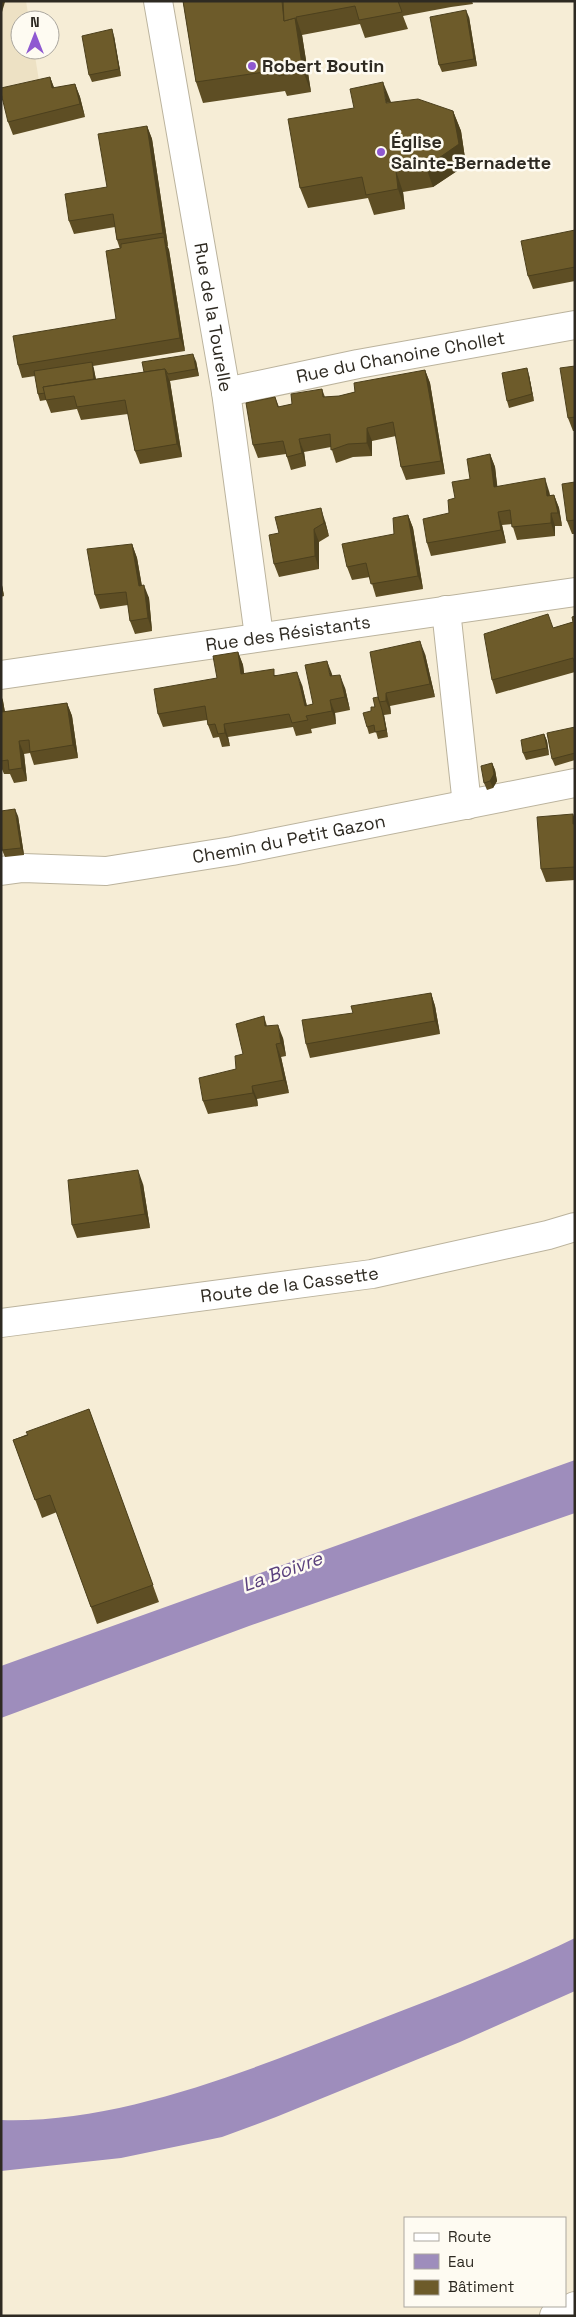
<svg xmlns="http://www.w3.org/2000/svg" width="576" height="2317" font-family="'Space Grotesk',sans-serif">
  <rect width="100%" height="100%" fill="#f6edd6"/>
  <polygon fill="#ede1c4" points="1,1 26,1 29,20 20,20 20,50 34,50 40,87 1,97"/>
  <g fill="#9e8dbc">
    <polygon points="575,1460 575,1513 249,1626 1,1718 1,1666"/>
    <path d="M 575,1938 L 575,1991 L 460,2042 L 276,2117 L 222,2137 L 121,2158 L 1,2171 L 1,2120 C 121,2124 255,2068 365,2025 C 435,1998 507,1971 575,1938 Z"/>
  </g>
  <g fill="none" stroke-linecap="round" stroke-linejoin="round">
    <defs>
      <g id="minor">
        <path id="s1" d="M 158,1 L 226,392 L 259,636"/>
        <path id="s2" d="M 226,392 L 358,364 L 575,325"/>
        <polyline points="446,610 467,805"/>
        <path id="s3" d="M 1,675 L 575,592"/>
        <path id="s4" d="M 1,871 L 23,868 L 106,871 L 232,851 L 575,783"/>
        <polyline points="554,2316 575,2306"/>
      </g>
      <g id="tertiary">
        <path id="s5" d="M 1,1323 L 372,1274 L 548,1235 L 575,1227"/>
      </g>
    </defs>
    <use href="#minor" stroke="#bbb39d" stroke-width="30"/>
    <use href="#tertiary" stroke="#bbb39d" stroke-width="30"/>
    <use href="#minor" stroke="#fff" stroke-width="28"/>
    <use href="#tertiary" stroke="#fff" stroke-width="28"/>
  </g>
  <g fill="#5e4e24">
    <polygon points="183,1 472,1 473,4 451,7 403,16 408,29 365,38 360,24 302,35 311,92 287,96 285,91 203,103 196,82"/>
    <polygon points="469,17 477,66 442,72 439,65"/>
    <polygon points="114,36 121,76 92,82 89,75"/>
    <polygon points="50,77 54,88 75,84 80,97 85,117 13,135 8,122"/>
    <polygon points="391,102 453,111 461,131 466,165 433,187 403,192 405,209 374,215 368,198 308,208 300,188"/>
    <polygon points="147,126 152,139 168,246 167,246 169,250 185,351 93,366 96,379 144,372 196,361 199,376 170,381 182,457 140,464 135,451 128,414 81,420 77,409 51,413 46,400 40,401 38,394 35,376 22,378 18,365 116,319 120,249 117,240 115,227 74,234 69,221 107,187"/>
    <polygon points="575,230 575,281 533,289 528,276"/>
    <polygon points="575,366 575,431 573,431 568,418"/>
    <polygon points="425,370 430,383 445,474 406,480 401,467 396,436 372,441 372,456 353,457 336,463 331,447 304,452 306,466 291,470 286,454 258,458 253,445 275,397 279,407 292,404 322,389 325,397 339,396 355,392"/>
    <polygon points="529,375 534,401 509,408 507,401"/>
    <polygon points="490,454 495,467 497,486 549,491 550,495 554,495 559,508 562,526 555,526 555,536 517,540 512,524 502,525 506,543 431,556 427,543 449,513 455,498"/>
    <polygon points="575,482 575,534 572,534 567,521"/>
    <polygon points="408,515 413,528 423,589 376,597 370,577 352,580 347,567 394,534"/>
    <polygon points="325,521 329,536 319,542 319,569 279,577 274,564 279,533"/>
    <polygon points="132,544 137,558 142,586 149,598 152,631 135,634 130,621 128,605 100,609 95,595"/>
    <polygon points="1,580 4,596 1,597"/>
    <polygon points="575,616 575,672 496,694 492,680 553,628 573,622"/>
    <polygon points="238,652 243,665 244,674 276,675 302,685 307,706 313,704 332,674 332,676 345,688 350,710 335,713 336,724 311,729 312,733 296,736 293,727 228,737 230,746 222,747 219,737 213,738 208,725 207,720 163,727 158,714 217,678"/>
    <polygon points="425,654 435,697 390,706 391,714 384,715 388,737 378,739 376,732 369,734 367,727 378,697"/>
    <polygon points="1,695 3,701 5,712 67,703 72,716 78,758 34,765 30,753 24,754 27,781 14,783 10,774 4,774 1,767"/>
    <polygon points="575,727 575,760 555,766 552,759"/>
    <polygon points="544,734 547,741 549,755 526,760 523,753"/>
    <polygon points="492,763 495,770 497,781 493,788 487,790 484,783"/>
    <polygon points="18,816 24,855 5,857 2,850"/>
    <polygon points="575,819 575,880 546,882 541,869"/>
    <polygon points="431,993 435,1006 440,1034 310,1058 306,1044 353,1013"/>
    <polygon points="264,1016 267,1026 283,1038 286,1056 281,1057 289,1093 257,1099 258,1106 208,1114 203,1101 236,1069"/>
    <polygon points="143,1184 150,1228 77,1238 72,1225"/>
    <polygon points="89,1409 159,1602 97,1624 57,1512 42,1518 13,1440"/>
  </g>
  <g fill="#4c401d">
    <polygon points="1,1 5,2 2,12 1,9"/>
    <polygon points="466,10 469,17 477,66 474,59"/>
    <polygon points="296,17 302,35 311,92 303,71 295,18"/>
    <polygon points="112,29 114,36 121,76 119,69"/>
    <polygon points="50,77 55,90 52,88"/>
    <polygon points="383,82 391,102 386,103"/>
    <polygon points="75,84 80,97 85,117 80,104"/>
    <polygon points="453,111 461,131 466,165 433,187 426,167"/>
    <polygon points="147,126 152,139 168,246 163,233"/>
    <polygon points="396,171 403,192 405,209 398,189"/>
    <polygon points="164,237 169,250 185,351 180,338"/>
    <polygon points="193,354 196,361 199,376 196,369"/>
    <polygon points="92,362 94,369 98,392 95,385"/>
    <polygon points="527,368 529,375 534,401 532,394"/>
    <polygon points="165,369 170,382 182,457 177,444"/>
    <polygon points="425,370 430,383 445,474 441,461"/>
    <polygon points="367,428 372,441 372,456 367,443"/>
    <polygon points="299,439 304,452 306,466 302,453"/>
    <polygon points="490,454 495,467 499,500 494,487"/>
    <polygon points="545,478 549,491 551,509 547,496"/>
    <polygon points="554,495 559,508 562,526 558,513"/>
    <polygon points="321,508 325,521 329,536 324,523"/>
    <polygon points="498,512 502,525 506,543 501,530"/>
    <polygon points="551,513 555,526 555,536 551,523"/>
    <polygon points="408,515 413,528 423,589 418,576"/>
    <polygon points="314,529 319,542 319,569 315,556"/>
    <polygon points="132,544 137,558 144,599 139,586"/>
    <polygon points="1,580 4,596 1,590"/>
    <polygon points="144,585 149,598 152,631 148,618"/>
    <polygon points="420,641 425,654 435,697 430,684"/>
    <polygon points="238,652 243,665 246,687 241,674"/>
    <polygon points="327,661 332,674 335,689 330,676"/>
    <polygon points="297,672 302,685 309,715 305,706"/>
    <polygon points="340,675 345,688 350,710 345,697"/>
    <polygon points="386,693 390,706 391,714 386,701"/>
    <polygon points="1,695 3,701 7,725 2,712"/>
    <polygon points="330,700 335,713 336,724 332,711"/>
    <polygon points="67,703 72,716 78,758 73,745"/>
    <polygon points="382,710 384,715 388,737 386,730"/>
    <polygon points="224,724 228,737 230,746 225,733"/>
    <polygon points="544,734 547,741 549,755 547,748"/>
    <polygon points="19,741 24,754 27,781 22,768"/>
    <polygon points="492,763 495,770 497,781 493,788 490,781"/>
    <polygon points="15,809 18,816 24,855 21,848"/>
    <polygon points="573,814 575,819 575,828 573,824"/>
    <polygon points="431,993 435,1006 440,1034 435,1021"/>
    <polygon points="278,1025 283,1038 286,1056 281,1043"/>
    <polygon points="276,1044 281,1057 289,1093 284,1080"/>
    <polygon points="252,1086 257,1099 258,1106 253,1093"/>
    <polygon points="138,1170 143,1184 150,1228 145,1214"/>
  </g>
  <g fill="#6d5b2a" stroke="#4c401d">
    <polygon points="183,1 282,1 284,21 295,18 303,71 279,76 278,70 196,82"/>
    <polygon points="283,1 398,1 402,12 359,20 355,6 296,17 296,21 295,18 284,21"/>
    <polygon points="466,10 474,59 439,65 430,17"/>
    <polygon points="112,29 119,69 89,75 82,36"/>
    <polygon points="50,77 52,88 75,84 80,104 8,122 1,93 1,88"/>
    <polygon points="383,82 386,103 418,99 453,111 459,144 426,167 396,171 398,189 366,195 362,177 300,188 288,119 354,108 350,89"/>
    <polygon points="147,126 163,233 117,240 113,214 69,221 65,194 107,187 98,134"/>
    <polygon points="575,230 575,267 528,276 521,241"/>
    <polygon points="164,237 180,338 18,365 13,336 116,319 106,251 121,248 121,244"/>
    <polygon points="193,354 196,369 168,374 165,369 144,372 142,362"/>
    <polygon points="92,362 94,379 43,387 45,393 38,394 34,371"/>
    <polygon points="575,366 575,417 568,418 560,368"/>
    <polygon points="527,368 532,394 507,401 502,373"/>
    <polygon points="165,369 177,444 135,451 125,400 77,407 74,396 46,400 43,387"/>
    <polygon points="425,370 441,461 401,467 393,422 367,428 367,443 348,444 331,450 330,434 299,439 302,453 287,457 283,441 253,445 246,403 275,397 278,407 292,404 291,394 322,389 323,397 339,396 355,392 354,383"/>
    <polygon points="490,454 494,487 545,478 547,496 554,495 558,513 551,513 551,523 512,527 510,510 498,512 501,530 427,543 423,519 449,513 448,500 455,498 452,482 470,479 467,459"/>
    <polygon points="575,482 575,520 567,521 562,484"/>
    <polygon points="321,508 324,523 314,529 315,556 274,564 269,535 279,533 275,517"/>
    <polygon points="408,515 418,576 371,584 366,563 347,567 342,544 394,534 393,518"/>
    <polygon points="132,544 139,586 144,585 148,618 130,621 126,592 95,595 87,549"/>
    <polygon points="548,614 553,628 573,622 572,617 575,616 575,664 573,658 492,680 484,634"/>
    <polygon points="420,641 430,684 386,693 386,701 379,702 370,652"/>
    <polygon points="238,652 241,674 274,669 274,676 297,672 305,706 313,704 305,665 327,661 330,676 340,675 345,697 330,700 332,711 306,716 308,720 292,723 289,714 224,724 225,733 218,734 215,724 208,725 205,706 158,714 154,689 217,678 213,656"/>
    <polygon points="378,697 382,710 386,730 375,732 374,725 367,727 363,713 371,711 371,707 375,707 373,698"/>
    <polygon points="67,703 73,745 30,752 29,740 19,741 22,768 9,770 8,760 1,761 1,708 2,712"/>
    <polygon points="575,727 575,753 552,759 547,733"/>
    <polygon points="544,734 547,748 523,753 521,740"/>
    <polygon points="492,763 494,774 490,781 484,783 481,766"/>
    <polygon points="15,809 21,848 2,850 1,842 1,811"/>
    <polygon points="573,814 573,824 575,824 575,867 541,869 537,817"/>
    <polygon points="431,993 435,1021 306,1044 302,1020 353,1013 351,1006"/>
    <polygon points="264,1016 265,1026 278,1025 281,1043 276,1044 284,1080 252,1086 253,1093 203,1101 199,1078 236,1069 235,1056 243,1054 236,1024"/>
    <polygon points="138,1170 145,1214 72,1225 68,1180"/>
    <polygon points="89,1409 153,1585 91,1607 50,1495 35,1500 13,1440 28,1435 26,1432"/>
  </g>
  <g fill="#8f59d1" stroke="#fefbf2" stroke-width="2">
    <circle cx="252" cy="66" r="5"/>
    <circle cx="381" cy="152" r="5"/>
  </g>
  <g text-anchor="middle" stroke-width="5" stroke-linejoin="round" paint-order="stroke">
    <g font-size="18" font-weight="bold" fill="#2e2a22" stroke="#fefbf2" text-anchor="start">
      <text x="262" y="72">Robert Boutin</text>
      <text x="391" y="148">Église<tspan x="391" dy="21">Sainte-Bernadette</tspan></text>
    </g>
    <g font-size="18" fill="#2e2a22" stroke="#fefbf2">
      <text dy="6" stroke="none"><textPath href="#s1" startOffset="321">Rue de la Tourelle</textPath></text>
      <text dy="6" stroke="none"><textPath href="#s2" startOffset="178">Rue du Chanoine Chollet</textPath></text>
      <text dy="6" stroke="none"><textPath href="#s3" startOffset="290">Rue des Résistants</textPath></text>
      <text dy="6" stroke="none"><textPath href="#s4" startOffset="291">Chemin du Petit Gazon</textPath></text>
      <text dy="6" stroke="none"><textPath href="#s5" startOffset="291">Route de la Cassette</textPath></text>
    </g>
    <g font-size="19" font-style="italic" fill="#5a407d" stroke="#fefbf2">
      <text transform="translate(282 1571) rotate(-20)" y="7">La Boivre</text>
    </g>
  </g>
  <rect width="576" height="2317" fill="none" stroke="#2e2a22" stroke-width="5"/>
  <rect x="404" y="2217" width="162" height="90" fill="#fefbf2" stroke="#aba79f"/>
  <rect x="414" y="2233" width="25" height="8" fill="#ffffff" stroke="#aba79f"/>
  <text x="448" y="2242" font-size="15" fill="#2e2a22">Route</text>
  <rect x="414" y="2254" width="25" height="15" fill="#9e8dbc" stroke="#aba79f"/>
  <text x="448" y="2267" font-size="15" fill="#2e2a22">Eau</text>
  <rect x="414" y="2280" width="25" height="15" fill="#6d5b2a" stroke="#aba79f"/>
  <text x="448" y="2292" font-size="15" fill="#2e2a22">Bâtiment</text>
  <g transform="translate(35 35)"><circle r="24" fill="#fefbf2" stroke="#aba79f"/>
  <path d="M0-4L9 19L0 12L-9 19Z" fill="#8f59d1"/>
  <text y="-8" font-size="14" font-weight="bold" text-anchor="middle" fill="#2e2a22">N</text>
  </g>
</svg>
